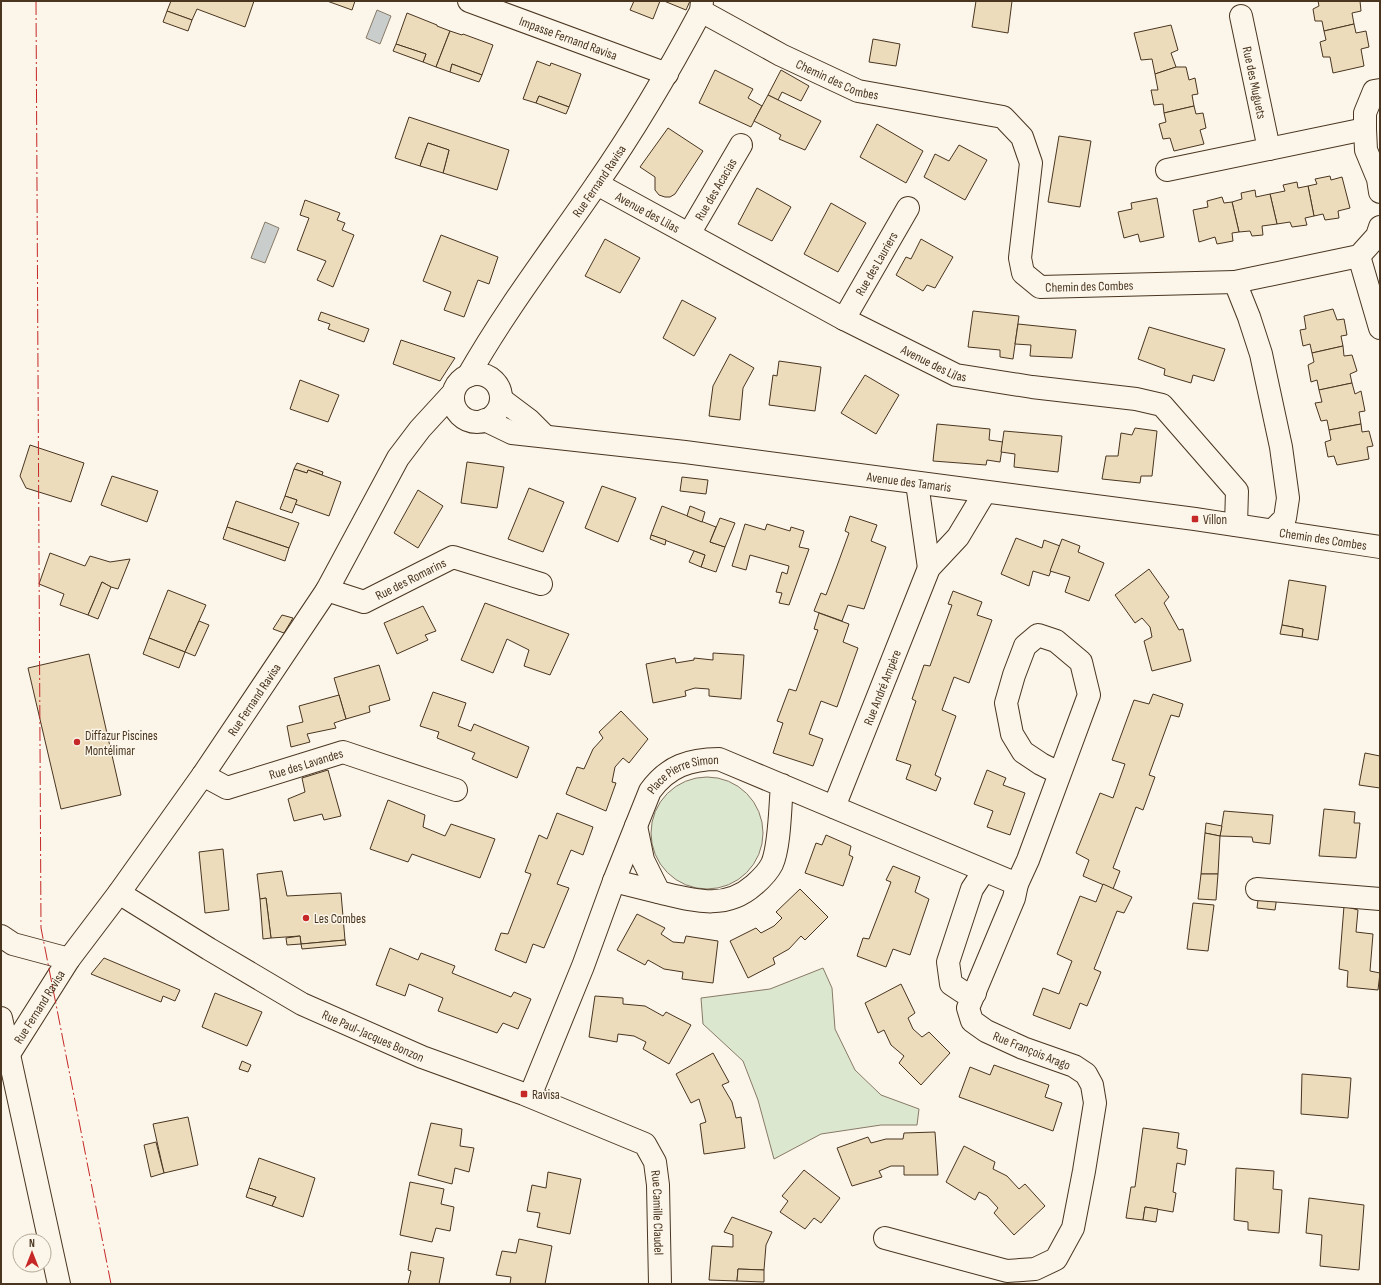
<svg xmlns="http://www.w3.org/2000/svg" width="1381" height="1285" font-family="'Sofia Sans Condensed',sans-serif">
  <rect width="100%" height="100%" fill="#fbf6e9"/>
  <g fill="#dce7d0" stroke="#887966">
    <circle cx="707" cy="833" r="56"/>
    <polygon points="823,968 832,988 835,1029 855,1070 881,1095 919,1109 917,1125 881,1125 821,1134 774,1159 758,1100 743,1061 703,1024 701,998 770,989"/>
  </g>
  <g fill="#c9cecd" stroke="#887966">
    <polygon points="377,10 391,16 380,44 366,38"/>
    <polygon points="265,222 279,228 265,263 251,258"/>
  </g>
  <g fill="#ecdcbc" stroke="#4a3520">
    <polygon points="171,1 254,1 245,27 197,9 192,20 167,11"/>
    <polygon points="327,1 355,1 352,10"/>
    <polygon points="634,1 660,1 653,19 630,10"/>
    <polygon points="664,1 690,1 686,10"/>
    <polygon points="976,1 1012,1 1008,33 972,27"/>
    <polygon points="1318,1 1360,1 1361,11 1352,13 1354,24 1324,31 1322,21 1315,21 1313,9 1319,6"/>
    <polygon points="167,11 192,20 188,31 163,22"/>
    <polygon points="407,13 437,25 437,26 450,31 436,67 423,62 426,54 396,44"/>
    <polygon points="1354,24 1356,33 1366,31 1369,47 1361,49 1364,66 1333,73 1330,57 1323,57 1320,42 1326,40 1324,31"/>
    <polygon points="1171,25 1178,50 1171,53 1176,67 1155,74 1152,59 1141,60 1134,33"/>
    <polygon points="450,31 462,35 463,34 493,45 482,75 452,64 450,72 436,67"/>
    <polygon points="873,39 900,44 896,66 869,62"/>
    <polygon points="396,44 426,54 423,62 393,51"/>
    <polygon points="537,61 550,66 551,63 581,74 569,107 539,96 536,103 523,99"/>
    <polygon points="452,64 482,75 479,82 450,72"/>
    <polygon points="1176,67 1186,67 1189,80 1195,78 1198,94 1192,95 1194,106 1164,113 1163,104 1154,105 1151,90 1158,90 1155,74"/>
    <polygon points="715,70 753,89 748,98 762,106 751,127 699,103"/>
    <polygon points="781,70 809,86 801,101 782,92 778,100 768,95"/>
    <polygon points="768,95 821,121 805,150 779,139 781,135 754,121"/>
    <polygon points="539,96 569,107 566,114 536,103"/>
    <polygon points="1194,106 1196,114 1203,113 1206,128 1200,130 1204,144 1174,151 1170,138 1163,139 1159,124 1166,122 1164,113"/>
    <polygon points="409,117 509,150 497,190 443,173 449,150 428,143 420,166 395,158"/>
    <polygon points="877,124 923,151 906,183 860,157"/>
    <polygon points="668,128 703,151 675,194 670,197 665,197 659,195 655,190 655,177 640,167"/>
    <polygon points="1059,136 1091,141 1080,207 1048,202"/>
    <polygon points="428,143 449,150 443,173 420,166"/>
    <polygon points="959,145 987,160 965,200 924,177 935,154 949,161"/>
    <polygon points="1330,176 1331,180 1342,177 1350,208 1338,211 1339,218 1325,220 1323,214 1314,216 1308,186 1317,184 1315,179"/>
    <polygon points="1297,182 1298,188 1308,186 1314,216 1305,218 1307,225 1292,227 1290,222 1277,224 1270,194 1285,191 1283,185"/>
    <polygon points="757,188 791,207 772,241 738,224"/>
    <polygon points="1255,190 1256,197 1270,194 1277,224 1262,226 1263,235 1252,236 1250,231 1239,232 1232,202 1242,199 1241,193"/>
    <polygon points="1222,197 1224,203 1232,202 1239,232 1232,233 1233,241 1217,244 1215,237 1199,242 1193,210 1208,207 1207,201"/>
    <polygon points="1157,198 1164,237 1140,242 1138,234 1124,238 1118,212 1132,209 1131,203"/>
    <polygon points="305,200 340,213 337,220 345,223 342,230 354,235 333,287 317,280 326,261 297,250 309,218 300,215"/>
    <polygon points="831,203 866,223 838,272 804,254"/>
    <polygon points="441,235 498,257 489,284 478,280 464,317 444,310 451,292 423,281"/>
    <polygon points="605,239 640,258 620,293 585,276"/>
    <polygon points="921,239 953,257 935,288 927,285 923,291 896,275 906,257 911,259"/>
    <polygon points="682,300 716,318 694,356 663,338"/>
    <polygon points="1333,309 1337,320 1344,319 1347,335 1341,336 1343,346 1312,353 1310,344 1303,346 1300,330 1306,329 1304,316"/>
    <polygon points="973,311 1019,316 1013,359 1000,357 1000,350 968,347"/>
    <polygon points="321,312 369,329 364,342 328,329 330,324 318,320"/>
    <polygon points="1018,324 1076,330 1072,358 1030,356 1031,345 1015,344"/>
    <polygon points="1149,327 1225,349 1214,381 1193,375 1191,383 1164,375 1165,369 1138,359"/>
    <polygon points="401,340 455,358 440,381 393,364"/>
    <polygon points="1343,346 1344,356 1352,355 1357,371 1350,374 1352,383 1319,390 1317,380 1311,382 1308,365 1314,362 1312,353"/>
    <polygon points="730,354 754,368 743,388 740,420 709,416 713,386"/>
    <polygon points="779,361 821,367 815,411 769,405 773,375 777,376"/>
    <polygon points="865,375 899,395 876,434 841,413"/>
    <polygon points="300,380 339,395 328,422 290,409"/>
    <polygon points="1352,383 1355,394 1361,391 1365,411 1359,412 1361,424 1329,430 1327,420 1321,421 1315,403 1322,402 1319,390"/>
    <polygon points="937,424 990,429 989,440 1003,442 1000,462 987,460 986,465 933,461"/>
    <polygon points="1361,424 1362,432 1369,431 1373,446 1367,447 1369,459 1337,465 1334,456 1328,457 1325,442 1331,440 1329,430"/>
    <polygon points="1135,428 1157,431 1152,476 1141,476 1140,483 1102,479 1106,456 1118,456 1121,433 1132,435"/>
    <polygon points="1004,431 1062,436 1058,472 1014,467 1015,454 1001,452"/>
    <polygon points="30,445 84,463 71,502 26,488 20,476"/>
    <polygon points="467,462 504,467 497,508 461,503"/>
    <polygon points="297,463 323,472 322,475 308,470 307,473 294,469"/>
    <polygon points="294,469 307,473 308,470 341,482 329,516 295,504 297,500 285,496"/>
    <polygon points="112,476 158,491 147,522 101,505"/>
    <polygon points="682,477 708,480 706,494 680,491"/>
    <polygon points="602,486 636,498 618,542 585,528"/>
    <polygon points="529,488 564,502 543,552 508,539"/>
    <polygon points="418,490 443,506 418,548 394,533"/>
    <polygon points="285,496 297,500 292,513 280,509"/>
    <polygon points="236,501 299,523 289,548 227,527"/>
    <polygon points="662,506 716,527 710,542 725,547 716,572 701,567 705,555 651,535"/>
    <polygon points="690,506 705,512 702,522 687,516"/>
    <polygon points="850,516 877,525 871,541 886,547 864,609 848,605 842,621 814,611 821,593 826,595 837,566 849,533 845,531"/>
    <polygon points="720,518 735,523 725,547 710,542"/>
    <polygon points="745,524 765,530 767,524 790,531 791,527 804,531 799,547 809,549 789,605 779,603 782,593 776,592 782,572 787,574 789,566 750,555 746,570 732,566"/>
    <polygon points="227,527 289,548 285,561 223,539"/>
    <polygon points="651,535 666,540 665,545 650,539"/>
    <polygon points="1016,538 1042,548 1044,540 1060,546 1049,576 1033,571 1029,586 1001,574"/>
    <polygon points="1062,539 1080,546 1078,552 1104,563 1089,601 1065,592 1070,577 1050,571"/>
    <polygon points="694,551 705,555 701,567 689,562"/>
    <polygon points="50,553 85,566 90,556 110,562 130,559 118,589 111,587 102,582 88,615 60,605 64,594 39,584"/>
    <polygon points="1149,569 1169,597 1164,603 1179,630 1183,629 1191,661 1152,671 1144,641 1152,637 1150,627 1142,618 1135,623 1115,595"/>
    <polygon points="1289,580 1326,586 1318,640 1302,637 1303,629 1282,625"/>
    <polygon points="102,582 111,587 98,619 88,615"/>
    <polygon points="168,590 206,605 185,652 149,638"/>
    <polygon points="953,591 982,602 977,615 992,620 969,683 954,677 942,710 956,716 935,775 941,778 936,791 906,779 911,765 896,760 916,701 912,699 924,665 930,666 952,605 948,604"/>
    <polygon points="485,603 569,634 550,675 524,666 529,650 507,639 493,673 461,660"/>
    <polygon points="423,606 436,631 425,635 428,640 397,654 384,623"/>
    <polygon points="819,613 849,624 843,642 858,648 837,707 821,701 809,734 823,739 813,766 773,753 783,723 777,721 789,689 796,691 818,630 814,629"/>
    <polygon points="282,615 293,618 284,633 273,629"/>
    <polygon points="199,621 209,625 195,656 185,652"/>
    <polygon points="1282,625 1303,629 1302,637 1280,634"/>
    <polygon points="149,638 185,652 179,668 143,654"/>
    <polygon points="713,653 744,655 741,699 709,696 709,689 695,688 685,691 686,696 653,703 646,664 675,658 676,663 694,660 694,658 713,660"/>
    <polygon points="89,654 121,795 61,809 28,668"/>
    <polygon points="379,665 390,700 369,706 370,712 346,719 334,678"/>
    <polygon points="433,692 466,703 458,726 471,731 474,724 529,747 517,778 472,759 475,753 437,738 439,732 420,726"/>
    <polygon points="1153,694 1183,704 1179,717 1171,715 1149,775 1155,777 1143,810 1136,807 1113,868 1120,871 1113,889 1083,876 1089,860 1076,853 1100,793 1113,798 1125,764 1112,760 1134,700 1149,704"/>
    <polygon points="339,695 346,719 334,723 336,728 307,734 310,742 291,747 287,726 303,722 299,706"/>
    <polygon points="621,711 648,739 629,763 623,758 615,767 612,782 616,783 606,811 566,794 577,767 584,769 593,749 603,738 599,732"/>
    <polygon points="1365,753 1380,756 1380,788 1359,785"/>
    <polygon points="328,770 341,816 324,820 322,814 294,821 288,799 305,792 302,778"/>
    <polygon points="987,770 1006,778 1003,785 1025,793 1010,835 987,827 993,811 974,804"/>
    <polygon points="388,800 425,815 423,827 445,836 451,824 495,839 480,878 412,854 408,862 370,849"/>
    <polygon points="1324,809 1355,812 1354,823 1360,823 1356,858 1319,856"/>
    <polygon points="1224,811 1273,815 1270,844 1253,842 1252,837 1220,836"/>
    <polygon points="557,813 593,827 583,855 571,850 557,884 569,888 544,948 533,944 526,963 495,950 501,933 508,934 531,874 525,872 539,835 547,839"/>
    <polygon points="1206,823 1222,826 1220,836 1205,833"/>
    <polygon points="1205,833 1220,836 1218,874 1201,874"/>
    <polygon points="826,835 851,846 849,855 853,857 843,886 805,873 816,843 822,845"/>
    <polygon points="223,849 229,910 205,913 199,852"/>
    <polygon points="893,866 920,877 915,892 929,899 910,955 893,949 886,967 857,956 863,938 869,939 891,882 886,880"/>
    <polygon points="282,871 287,896 341,893 345,940 301,944 300,936 271,938 266,898 260,899 257,874"/>
    <polygon points="1201,874 1218,874 1216,900 1198,899"/>
    <polygon points="1103,884 1132,897 1124,913 1117,911 1094,969 1101,972 1087,1006 1080,1003 1070,1029 1033,1015 1043,988 1059,994 1072,961 1057,954 1080,896 1096,902"/>
    <polygon points="800,889 828,917 805,940 801,936 789,949 773,958 775,964 748,978 730,941 756,928 761,933 774,926 782,918 776,912"/>
    <polygon points="1259,893 1277,896 1275,910 1257,908"/>
    <polygon points="266,898 271,938 263,939 260,899"/>
    <polygon points="1193,903 1214,905 1208,951 1187,949"/>
    <polygon points="1344,906 1358,910 1356,932 1373,934 1370,971 1380,973 1378,990 1347,987 1348,971 1339,969"/>
    <polygon points="637,914 665,928 661,934 673,942 684,943 686,936 718,941 713,983 682,979 683,972 664,969 648,960 645,965 617,950"/>
    <polygon points="300,936 301,944 287,945 286,938"/>
    <polygon points="345,940 346,945 302,949 301,944"/>
    <polygon points="390,948 418,960 421,953 455,966 452,973 511,997 514,992 531,999 518,1029 503,1023 497,1033 438,1011 443,998 409,984 405,996 376,985"/>
    <polygon points="104,958 180,990 175,1001 163,996 161,1002 91,974"/>
    <polygon points="901,984 915,1013 908,1018 913,1029 922,1037 929,1032 950,1053 921,1085 899,1063 904,1056 891,1045 884,1030 878,1033 865,1003"/>
    <polygon points="215,993 262,1012 247,1046 202,1027"/>
    <polygon points="595,996 623,998 623,1004 645,1006 663,1016 666,1012 691,1025 669,1064 643,1049 646,1042 634,1036 618,1034 617,1042 589,1037"/>
    <polygon points="713,1053 729,1082 722,1085 732,1102 736,1118 741,1117 745,1148 704,1154 700,1124 706,1122 699,1099 691,1103 676,1074"/>
    <polygon points="242,1061 251,1065 248,1072 239,1069"/>
    <polygon points="994,1065 1049,1085 1045,1097 1062,1103 1053,1131 959,1097 970,1067 990,1075"/>
    <polygon points="1302,1074 1351,1078 1348,1118 1301,1114"/>
    <polygon points="188,1117 198,1165 164,1173 153,1124"/>
    <polygon points="431,1123 462,1129 460,1146 474,1148 469,1172 455,1168 452,1184 418,1175"/>
    <polygon points="1143,1128 1179,1133 1177,1148 1187,1150 1185,1165 1177,1163 1173,1192 1176,1193 1173,1212 1145,1207 1143,1220 1126,1218 1131,1187 1135,1187"/>
    <polygon points="935,1132 938,1175 904,1175 904,1166 891,1166 879,1171 882,1177 852,1186 837,1148 868,1137 871,1143 886,1139 903,1139 904,1133"/>
    <polygon points="156,1142 164,1173 151,1177 144,1145"/>
    <polygon points="964,1146 995,1162 993,1169 1007,1176 1019,1189 1025,1184 1045,1206 1014,1235 994,1213 998,1208 987,1196 979,1192 975,1200 946,1182"/>
    <polygon points="259,1158 315,1178 303,1217 272,1206 276,1197 249,1188"/>
    <polygon points="1236,1168 1274,1171 1273,1189 1282,1190 1279,1233 1248,1230 1248,1222 1234,1220"/>
    <polygon points="804,1170 840,1198 821,1223 814,1218 805,1229 780,1212 788,1201 782,1196"/>
    <polygon points="548,1172 581,1179 570,1234 537,1227 540,1213 527,1211 532,1185 546,1188"/>
    <polygon points="410,1182 444,1189 441,1204 454,1207 450,1231 436,1228 432,1242 400,1235"/>
    <polygon points="249,1188 276,1197 272,1206 246,1197"/>
    <polygon points="1309,1198 1364,1205 1359,1270 1320,1266 1322,1235 1306,1233"/>
    <polygon points="1145,1207 1158,1209 1156,1222 1143,1220"/>
    <polygon points="732,1217 772,1232 766,1245 764,1270 738,1269 737,1281 709,1280 712,1246 733,1247 733,1235 724,1232"/>
    <polygon points="519,1239 552,1246 545,1284 510,1284 511,1277 496,1275 502,1251 516,1253"/>
    <polygon points="411,1252 444,1258 439,1284 408,1284 411,1271 408,1270"/>
    <polygon points="738,1269 764,1270 764,1282 737,1281"/>
  </g>
  <g fill="none" stroke-linecap="round" stroke-linejoin="round">
    <defs>
      <g id="minor">
        <path id="s1" d="M 469,1 L 667,74"/>
        <path id="s2" d="M 701,11 L 781,55 L 858,91 L 1003,117 L 1022,137 L 1031,163 L 1020,258 L 1023,273 L 1040,287 L 1235,282 L 1249,317 L 1261,354 L 1281,447 L 1288,498 L 1285,518 L 1273,530"/>
        <path id="s3" d="M 1241,16 L 1269,149"/>
        <polyline points="1380,90 1374,91 1365,113 1365,129 1366,150 1378,179 1380,192"/>
        <polyline points="1167,170 1365,129"/>
        <path id="s4" d="M 597,184 L 844,319 L 956,375 L 1032,387 L 1136,399 L 1162,405 L 1237,491 L 1236,525"/>
        <path id="s5" d="M 689,234 L 741,145"/>
        <polyline points="1359,256 1380,328"/>
        <polyline points="1235,282 1359,256 1377,236 1380,227"/>
        <path id="s6" d="M 844,319 L 908,208"/>
        <circle cx="477" cy="398" r="24"/>
        <path id="s7" d="M 468,376 C 506,309 553,248 596,185 C 635,129 669,71 701,11 L 702,1"/>
        <polyline points="501,399 529,420 545,436"/>
        <path id="s8" d="M 485,420 L 512,433 L 685,452 L 1195,519 L 1380,547"/>
        <polyline points="917,483 929,568"/>
        <path id="s9" d="M 327,590 L 364,602 L 453,557 L 541,584"/>
        <path id="s10" d="M 203,775 L 227,788 L 343,752 L 456,790"/>
        <path id="s11" d="M 782,785 C 780,806 780,846 772,864 C 768,872 761,879 754,885 C 726,910 695,901 662,893 C 646,889 630,885 614,881 L 650,791 C 668,766 690,759 719,759 L 1017,884"/>
        <path id="s12" d="M 834,807 L 929,568 L 958,537 L 985,492"/>
        <polyline points="636,826 643,860 659,892"/>
        <polyline points="1257,889 1380,899"/>
        <path id="s13" d="M 119,893 L 209,949 L 302,1004 L 422,1057 L 524,1094 L 645,1144 L 655,1162 L 658,1185 L 660,1284"/>
        <polyline points="1,936 13,944 69,959"/>
        <polyline points="975,993 963,992 951,984 948,962 972,889 984,871"/>
        <path id="s14" d="M 1,1054 L 9,1054 L 69,959 L 119,893 L 203,775 L 327,590 L 398,458 L 420,429 L 453,393"/>
        <polyline points="530,1096 583,966 614,881"/>
        <polyline points="885,1238 1007,1271 1035,1269 1056,1259 1073,1228 1084,1171 1095,1103 1092,1085 1086,1074 1074,1066 1023,1048 986,1031 972,1021 968,1008 1014,898 1017,884 1028,860 1089,695 1081,662 1056,641 1038,635 1025,646 1014,675 1006,703 1012,734 1023,752 1041,764 1059,773"/>
      </g>
      <polyline id="major" points="1,1018 59,1284"/>
    </defs>
    <use href="#minor" stroke="#4a3520" stroke-width="24"/>
    <use href="#major" stroke="#4a3520" stroke-width="24"/>
    <use href="#minor" stroke="#fbf6e9" stroke-width="22"/>
    <use href="#major" stroke="#fbf6e9" stroke-width="22"/>
    <polyline stroke="#c62828" stroke-width="1" stroke-dasharray="14 3 2 3" stroke-linecap="butt" points="36,1 41,928 111,1284"/>
  </g>
  <g fill="#c62828" stroke="#fbf6e9" stroke-width="1.5">
    <rect x="1191" y="515" width="8" height="8" rx="2"/>
    <circle cx="77" cy="742" r="4"/>
    <circle cx="306" cy="918" r="4"/>
    <rect x="520" y="1090" width="8" height="8" rx="2"/>
  </g>
  <g text-anchor="middle" stroke-width="3" stroke-linejoin="round" paint-order="stroke">
    <g font-size="13" fill="#4a3520" stroke="#fbf6e9">
      <text dy="5" stroke="none"><textPath href="#s1" startOffset="106">Impasse Fernand Ravisa</textPath></text>
      <text dy="5" stroke="none"><textPath href="#s2" startOffset="153">Chemin des Combes</textPath></text>
      <text dy="5" stroke="none"><textPath href="#s3" startOffset="68">Rue des Muguets</textPath></text>
      <text dy="5" stroke="none"><textPath href="#s7" startOffset="235">Rue Fernand Ravisa</textPath></text>
      <text dy="5" stroke="none"><textPath href="#s5" startOffset="52">Rue des Acacias</textPath></text>
      <text dy="5" stroke="none"><textPath href="#s4" startOffset="58">Avenue des Lilas</textPath></text>
      <text dy="5" stroke="none"><textPath href="#s6" startOffset="64">Rue des Lauriers</textPath></text>
      <text dy="5" stroke="none"><textPath href="#s2" startOffset="561">Chemin des Combes</textPath></text>
      <text dy="5" stroke="none"><textPath href="#s4" startOffset="382">Avenue des Lilas</textPath></text>
      <text dy="5" stroke="none"><textPath href="#s8" startOffset="430">Avenue des Tamaris</textPath></text>
      <text dy="5" stroke="none"><textPath href="#s8" startOffset="848">Chemin des Combes</textPath></text>
      <text dy="5" stroke="none"><textPath href="#s9" startOffset="91">Rue des Romarins</textPath></text>
      <text dy="5" stroke="none"><textPath href="#s12" startOffset="129">Rue André Ampère</textPath></text>
      <text dy="5" stroke="none"><textPath href="#s14" startOffset="439">Rue Fernand Ravisa</textPath></text>
      <text dy="5" stroke="none"><textPath href="#s10" startOffset="110">Rue des Lavandes</textPath></text>
      <text dy="5" stroke="none"><textPath href="#s11" startOffset="390">Place Pierre Simon</textPath></text>
      <text dy="5" stroke="none"><textPath href="#s14" startOffset="64">Rue Fernand Ravisa</textPath></text>
      <text dy="5" stroke="none"><textPath href="#s13" startOffset="292">Rue Paul-Jacques Bonzon</textPath></text>
      <text transform="translate(1032 1050) rotate(22)" y="5">Rue François Arago</text>
      <text dy="5" stroke="none"><textPath href="#s13" startOffset="656">Rue Camille Claudel</textPath></text>
    </g>
    <g font-size="13" fill="#4a3520" stroke="#fbf6e9" text-anchor="start">
      <text x="1203" y="524">Villon</text>
      <text x="85" y="740">Diffazur Piscines<tspan x="85" dy="15">Montélimar</tspan></text>
      <text x="314" y="923">Les Combes</text>
      <text x="532" y="1099">Ravisa</text>
    </g>
  </g>
  <rect width="1381" height="1285" fill="none" stroke="#4a3520" stroke-width="4"/>
  <g transform="translate(32 1253)"><circle r="19" fill="#fbf6e9" stroke="#b4a999"/>
  <path d="M0-3L7 15L0 10L-7 15Z" fill="#c62828"/>
  <text y="-6" font-size="11" font-weight="bold" text-anchor="middle" fill="#4a3520">N</text>
  </g>
</svg>
